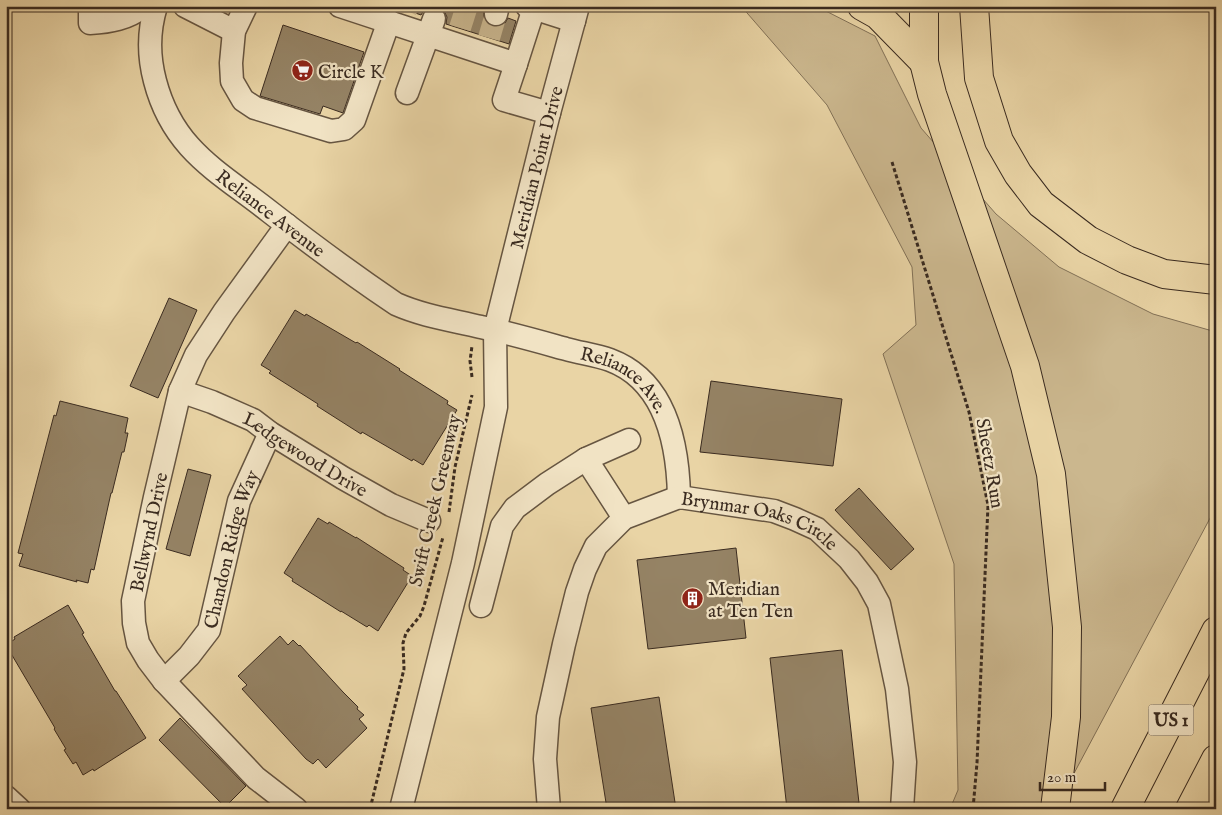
<svg xmlns="http://www.w3.org/2000/svg" width="1222" height="815" font-family="'IM FELL English',serif">
  <rect width="100%" height="100%" fill="#e9d4a5"/>
  <filter id="stains"><feTurbulence type="fractalNoise" baseFrequency=".004" numOctaves="4"/><feColorMatrix values="0 0 0 0 .2 0 0 0 0 .09 0 0 0 0 .02 0 0 0 .5 -.17"/></filter>
  <radialGradient id="worn" r=".72"><stop offset=".6" stop-color="#630" stop-opacity="0"/><stop offset="1" stop-color="#630" stop-opacity=".3"/></radialGradient>
  <polygon fill="#cbb78e" stroke="#827157" points="741,6 816,6 875,36 921,128 996,214 1059,267 1153,314 1216,332 1216,507 1055,809 950,809 958,790 954,564 883,354 916,325 912,267 827,105"/>
  <g fill="#958365" stroke="#3a2b20">
    <polygon points="405,6 431,6 425,9 421,15 404,9"/>
    <polygon points="434,6 473,6 484,10 484,18 487,24 493,27 500,26 505,23 508,18 516,21 509,44 446,24 447,17 444,11 439,7"/>
    <polygon points="283,25 364,52 343,113 323,106 320,114 260,96"/>
    <polygon points="169,298 197,310 158,398 130,386"/>
    <polygon points="295,310 305,316 306,314 356,343 357,342 400,369 399,370 448,401 447,404 457,410 423,465 413,459 412,461 362,432 361,434 317,406 318,404 269,373 271,371 261,365"/>
    <polygon points="711,381 842,399 833,466 700,452"/>
    <polygon points="60,401 128,418 125,433 128,433 124,452 122,452 112,493 111,493 94,570 91,569 88,583 76,580 77,582 19,566 23,554 18,553 54,415 56,416"/>
    <polygon points="188,469 211,475 190,556 166,549"/>
    <polygon points="859,488 914,549 891,570 835,510"/>
    <polygon points="318,518 328,524 329,522 356,538 356,537 404,568 403,570 412,576 378,631 369,625 367,627 341,611 341,612 292,581 293,579 284,573"/>
    <polygon points="736,548 746,638 648,649 637,560"/>
    <polygon points="68,605 84,633 82,634 115,691 116,691 146,738 94,771 93,769 83,775 76,762 73,764 64,750 66,749 54,729 55,728 6,645 15,639 14,637"/>
    <polygon points="280,636 288,645 293,640 299,646 300,645 343,692 358,707 357,709 364,715 359,719 367,728 326,768 318,759 313,764 306,759 242,689 247,685 238,676"/>
    <polygon points="842,650 859,803 810,809 787,809 770,658"/>
    <polygon points="659,697 676,809 607,809 591,708"/>
    <polygon points="180,718 246,786 225,807 159,740"/>
  </g>
  <g fill="none" stroke-linecap="round" stroke-linejoin="round">
    <g stroke="#c6b28a" stroke-width="22" stroke-dasharray="22 11" stroke-linecap="butt">
      <polyline points="406,10 408,6"/>
      <polyline points="460,28 467,6"/>
      <polyline points="489,38 496,14"/>
    </g>
    <defs>
      <g id="minor">
        <path d="M 90,6 L 90,23 C 110,22 127,19 144,6"/>
        <path id="s1" d="M 156,6 C 148,32 148,55 155,81 C 173,150 218,171 270,212 C 311,244 353,275 396,304 C 423,316 452,320 481,327 C 509,333 537,341 566,349 C 580,353 596,355 610,360 C 666,381 678,444 679,497"/>
        <polyline points="185,6 234,31"/>
        <polyline points="246,6 234,31 231,63 232,81 243,100 255,108 331,131 344,129 354,120 389,21"/>
        <polyline points="340,6 516,64 534,8"/>
        <polyline points="527,6 574,21"/>
        <polyline points="496,14 498,6"/>
        <polyline points="516,64 504,100 549,113"/>
        <polyline points="407,93 434,19"/>
        <polyline points="287,225 224,312 196,355 180,391 155,497 133,601 134,623 138,643 148,660 164,681 256,778 296,809"/>
        <path id="s2" d="M 180,391 L 212,402 L 253,420 L 270,433 L 343,478 L 391,505 L 429,521"/>
        <polyline points="586,459 624,518"/>
        <polyline points="481,606 502,526 515,508 547,484 586,459 629,440"/>
        <path id="s3" d="M 164,681 L 189,656 L 209,630 L 239,501 L 270,433"/>
        <polyline points="6,797 19,809"/>
        <path id="s4" d="M 401,809 L 463,563 L 496,407 L 495,330 L 549,113 L 578,6"/>
        <path id="s5" d="M 549,809 L 545,759 L 548,717 L 564,644 L 577,592 L 585,569 L 596,546 L 624,518 L 679,497 L 774,511 L 795,519 L 817,529 L 849,559 L 867,582 L 879,604 L 897,689 L 905,762 L 902,809"/>
      </g>
      <g id="highway">
        <polyline points="862,6 878,15 924,62"/>
        <polyline points="924,6 924,62 932,94 1025,366 1051,474 1067,627 1066,717 1055,809"/>
        <polyline points="974,6 979,78 999,141 1018,174 1041,204 1088,240 1127,260 1164,274 1216,280"/>
        <polyline points="1125,809 1216,631"/>
        <polyline points="1190,809 1216,759"/>
      </g>
    </defs>
    <use href="#minor" stroke="#665541" stroke-width="25"/>
    <use href="#highway" stroke="#3a2b20" stroke-width="30"/>
    <g stroke="#3a2b20" stroke-width="3" stroke-dasharray="4 2.5" stroke-linecap="butt">
      <polyline points="892,162 969,412 988,505 977,763 973,809"/>
      <polyline points="472,377 470,361 472,346"/>
      <polyline points="449,512 455,467 472,395"/>
      <polyline points="370,809 404,669 403,643 406,633 420,616 424,606 443,537"/>
    </g>
    <use href="#minor" stroke="#f1e3c4" stroke-width="22"/>
    <use href="#highway" stroke="#e9d4a5" stroke-width="28"/>
  </g>
  <defs>
    <symbol id="supermarket-disc" viewBox="-11 -11 22 22"><circle r="9.5" fill="#8f2418" stroke="#f1e3c4"/><path d="M-6-5.5h2.5l.6 2H6L4.5 2H-2.5L-4.4-4H-6ZM-1.5 3.2a1.3 1.3 0 1 0 .1 0ZM3 3.2a1.3 1.3 0 1 0 .1 0Z" fill="#fff"/></symbol>
    <symbol id="building-disc" viewBox="-11 -11 22 22"><circle r="9.5" fill="#8f2418" stroke="#f1e3c4"/><path d="M-4-6H4V6H1V3H-1V6H-4ZM-2.5-4.3h1.7v1.8h-1.7ZM.8-4.3h1.7v1.8H.8ZM-2.5-1h1.7V.8h-1.7ZM.8-1h1.7V.8H.8Z" fill="#fff"/></symbol>
  </defs>
  <g fill-rule="evenodd">
    <use href="#supermarket-disc" x="290" y="58" width="25" height="25"/>
    <use href="#building-disc" x="680" y="586" width="25" height="25"/>
  </g>
  <g text-anchor="middle" stroke-width="4.5" stroke-linejoin="round" paint-order="stroke">
    <rect fill="#f1e3c4" stroke="#716251" stroke-width="1" x="1148.5" y="704.5" width="45" height="31" rx="4"/>
    <g font-size="18" font-weight="bold" fill="#3a2b20">
      <text x="1171" y="726">US 1</text>
    </g>
    <g font-size="19" fill="#3a2b20" stroke="#f1e3c4" text-anchor="start">
      <text x="318" y="78">Circle K</text>
      <text x="708" y="595">Meridian<tspan x="708" dy="22">at Ten Ten</tspan></text>
    </g>
    <g font-size="19" fill="#3a2b20" stroke="#f1e3c4">
      <text dy="7" stroke="none"><textPath href="#s4" startOffset="658">Meridian Point Drive</textPath></text>
      <text dy="7" stroke="none"><textPath href="#s1" startOffset="256">Reliance Avenue</textPath></text>
      <text dy="7" stroke="none"><textPath href="#s1" startOffset="655">Reliance Ave.</textPath></text>
      <text dy="7" stroke="none"><textPath href="#s2" startOffset="141">Ledgewood Drive</textPath></text>
      <text transform="translate(991 463) rotate(80)" y="7">Sheetz Run</text>
      <text transform="translate(434 500) rotate(-77)" y="7">Swift Creek Greenway</text>
      <text dy="7" stroke="none"><textPath href="#s5" startOffset="454">Brynmar Oaks Circle</textPath></text>
      <text transform="translate(148 532) rotate(-78)" y="7">Bellwynd Drive</text>
      <text dy="7" stroke="none"><textPath href="#s3" startOffset="152">Chandon Ridge Way</textPath></text>
    </g>
  </g>
  <rect width="1222" height="815" fill="none" stroke="#e9d4a5" stroke-width="25"/>
  <rect x="8" y="8" width="1207" height="800" fill="none" stroke="#3a2b20" stroke-width="2.5"/>
  <rect x="12" y="12" width="1197" height="790" fill="none" stroke="#3a2b20"/>
  <path d="M1040 782v8h65v-8" fill="none" stroke="#3a2b20" stroke-width="2.5"/>
  <text x="1047" y="782" font-size="15" fill="#3a2b20" stroke="#f1e3c4" stroke-width="4" paint-order="stroke">20 m</text>
  <rect width="100%" height="100%" filter="url(#stains)"/>
  <rect width="100%" height="100%" fill="url(#worn)"/>
</svg>
